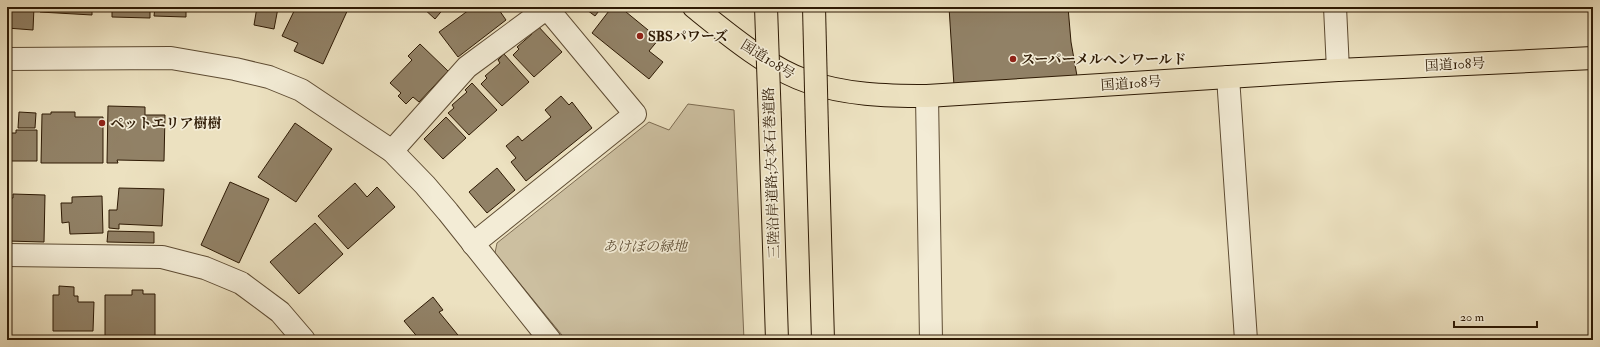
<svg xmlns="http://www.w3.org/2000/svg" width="1600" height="347" font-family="'IM FELL Double Pica','Noto Serif JP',serif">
  <rect width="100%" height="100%" fill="#ece1c0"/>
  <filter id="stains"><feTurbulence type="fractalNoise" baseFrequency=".005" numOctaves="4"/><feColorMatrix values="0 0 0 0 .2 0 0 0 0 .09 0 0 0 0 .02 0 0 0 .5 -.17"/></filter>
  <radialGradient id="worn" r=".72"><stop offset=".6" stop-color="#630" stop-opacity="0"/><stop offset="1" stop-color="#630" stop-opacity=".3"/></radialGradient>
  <polygon fill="#ccbfa0" stroke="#7d6c52" points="688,104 734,110 744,340 566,340 495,253 497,243 649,122 669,130"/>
  <g fill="#918166" stroke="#2e1a04">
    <polygon points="7,7 34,7 33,30 7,28"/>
    <polygon points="40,7 92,7 92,15 40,12"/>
    <polygon points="112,7 150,7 150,18 112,17"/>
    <polygon points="155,7 186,7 186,17 154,16"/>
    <polygon points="257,7 278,8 274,29 254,25"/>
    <polygon points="296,7 349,7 323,64 294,51 298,43 282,36"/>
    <polygon points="422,7 445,7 435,19"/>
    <polygon points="473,7 497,7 506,20 458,57 439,32"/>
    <polygon points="583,7 602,7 595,16"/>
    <polygon points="612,7 620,7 659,39 649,51 663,62 649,79 592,33"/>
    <polygon points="949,7 1068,7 1071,42 1077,76 954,86"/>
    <polygon points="537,25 562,52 534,77 513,55 519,49 517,47 532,34 530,31"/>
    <polygon points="420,44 448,71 419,102 413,97 406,104 398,96 401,93 390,83 412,60 408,56"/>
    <polygon points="504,54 529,82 502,106 481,84 487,78 485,76 500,63 498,60"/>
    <polygon points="472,83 497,110 469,135 448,113 454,108 452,105 467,92 465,90"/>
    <polygon points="561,96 569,105 572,102 592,128 526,181 511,162 516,158 506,146 518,136 522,141 551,117 545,110"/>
    <polygon points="108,106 145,107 145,115 165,115 164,161 117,160 118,163 107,163"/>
    <polygon points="19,112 36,113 35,128 18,128"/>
    <polygon points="51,112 75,112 75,117 103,117 103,163 41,163 42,114 51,114"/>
    <polygon points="446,117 466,138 443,159 424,139"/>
    <polygon points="295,123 332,149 296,202 258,177"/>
    <polygon points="16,130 37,130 37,161 7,161 7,133 16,133"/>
    <polygon points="497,168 515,190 487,213 469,192"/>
    <polygon points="230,182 269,199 239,263 201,245"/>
    <polygon points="355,183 367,197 377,187 395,207 348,249 318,216"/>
    <polygon points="119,188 164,189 162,226 119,224 119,229 109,228 109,210 117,210"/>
    <polygon points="13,194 45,195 44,242 7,241 7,198 13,198"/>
    <polygon points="102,196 103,233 70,234 69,222 62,223 61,203 72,203 72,197"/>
    <polygon points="315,223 343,254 299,294 270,262"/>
    <polygon points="108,231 154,232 154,243 107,242"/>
    <polygon points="59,286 74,287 74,296 78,296 78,302 94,302 93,331 53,331 53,295 59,295"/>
    <polygon points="132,290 143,290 143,294 155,294 155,336 105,337 105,295 132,295"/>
    <polygon points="433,297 443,310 439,312 462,340 420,340 404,321"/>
    <polygon points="265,335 269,340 260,340"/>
  </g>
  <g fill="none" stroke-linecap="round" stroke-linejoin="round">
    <defs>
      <g id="minor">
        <polyline points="1335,7 1338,70"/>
        <polyline points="7,59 171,58 235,69 269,77 301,90 392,151 425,185 448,212 550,340"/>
        <polyline points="1228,77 1246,340"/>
        <polyline points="927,96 931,340"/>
        <polyline points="392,151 467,67 547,8"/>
        <polyline points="473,244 635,114 546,7"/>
        <polyline points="7,255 162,257 205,268 241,283 280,312 304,340"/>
      </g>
      <g id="highway">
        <path d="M 694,7 C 725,32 768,68 806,81 C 845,95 886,96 927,96 L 1338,70 L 1593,58"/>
        <polyline points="770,122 777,340"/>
        <polyline points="817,131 823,340"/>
      </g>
    </defs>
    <use href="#minor" stroke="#5e4c33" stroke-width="24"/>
    <use href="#highway" stroke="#2e1a04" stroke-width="24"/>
    <use href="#minor" stroke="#f3ecd6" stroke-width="22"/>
    <use href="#highway" stroke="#ece1c0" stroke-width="22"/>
    <defs>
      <g id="highway-bridge">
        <polyline points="766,7 770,122"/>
        <polyline points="814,7 817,131"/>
      </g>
    </defs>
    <use href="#highway-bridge" stroke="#2e1a04" stroke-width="24" stroke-linecap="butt"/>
    <use href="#highway-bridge" stroke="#ece1c0" stroke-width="22"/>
  </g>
  <g fill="#8f2418" stroke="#f3ecd6" stroke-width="1.5">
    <circle cx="640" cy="36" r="4"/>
    <circle cx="1013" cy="59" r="4"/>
    <circle cx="102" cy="123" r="4"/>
  </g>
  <g text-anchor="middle" stroke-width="3.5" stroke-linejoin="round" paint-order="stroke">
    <g font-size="14" font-weight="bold" fill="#2e1a04" stroke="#f3ecd6" text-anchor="start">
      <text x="648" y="41">SBSパワーズ</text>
      <text x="1021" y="64">スーパーメルヘンワールド</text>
      <text x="110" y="128">ペットエリア樹樹</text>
    </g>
    <g font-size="14" fill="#2e1a04" stroke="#f3ecd6">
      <text transform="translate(768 59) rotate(32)" y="5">国道108号</text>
      <text transform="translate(1455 64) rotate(-3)" y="5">国道108号</text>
      <text transform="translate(1131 83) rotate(-4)" y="5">国道108号</text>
      <text transform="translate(771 173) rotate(-92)" y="5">三陸沿岸道路;矢本石巻道路</text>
    </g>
    <g font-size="14" font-style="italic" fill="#5d4c33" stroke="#f3ecd6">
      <text x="645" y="251">あけぼの緑地</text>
    </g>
  </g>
  <rect width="1600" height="347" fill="none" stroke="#ece1c0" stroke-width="24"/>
  <rect x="8" y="8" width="1584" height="331" fill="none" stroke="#2e1a04" stroke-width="2"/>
  <rect x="12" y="12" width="1576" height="323" fill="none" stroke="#2e1a04"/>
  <path d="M1454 321v6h83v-6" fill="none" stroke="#2e1a04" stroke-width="2"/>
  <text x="1460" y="321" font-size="12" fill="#2e1a04" stroke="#f3ecd6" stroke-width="3" paint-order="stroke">20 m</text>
  <rect width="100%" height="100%" filter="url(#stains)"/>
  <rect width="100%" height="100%" fill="url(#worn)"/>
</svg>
